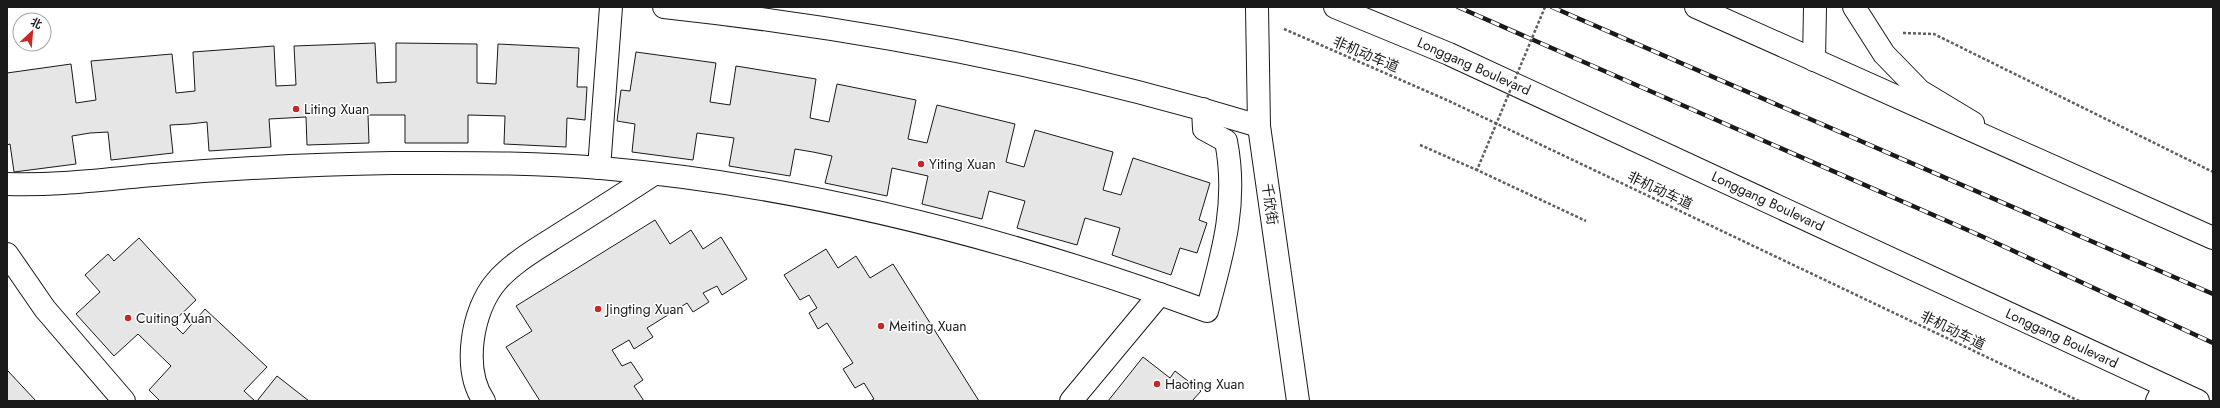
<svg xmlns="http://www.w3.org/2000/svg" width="2220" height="408" font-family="Jost,'Noto Sans SC',sans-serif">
  <rect width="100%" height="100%" fill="#fff"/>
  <g fill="#e6e6e6" stroke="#1a1a1a">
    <polygon points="375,43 377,83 396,82 396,43 477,44 477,83 496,84 498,44 579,48 577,87 587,87 585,120 567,118 566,147 504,144 505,116 468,115 468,143 405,143 405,115 368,115 369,143 307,145 306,117 269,119 271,147 209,151 207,122 189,124 170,125 173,153 111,160 108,132 90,133 72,136 76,164 14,172 10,144 7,145 7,73 71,64 76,103 96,100 91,61 172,54 176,93 195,91 193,52 274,46 276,86 296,85 294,46"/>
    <polygon points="636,52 716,63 710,102 730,105 736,66 816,79 810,118 829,122 837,84 916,100 908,139 927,143 937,105 1015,124 1006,162 1024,167 1035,130 1113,152 1103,190 1121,195 1133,158 1210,183 1199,220 1207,223 1197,253 1180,248 1171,275 1112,255 1120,228 1085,218 1077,245 1017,228 1025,201 989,191 982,219 922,204 928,176 892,168 887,196 825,183 832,156 813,152 795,149 790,176 729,166 734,138 697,133 693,160 632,152 635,124 617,121 621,90 630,91"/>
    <polygon points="655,220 670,244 691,230 703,249 721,237 747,279 722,295 717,286 703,293 709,302 693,312 687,303 647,328 653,337 634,349 629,340 612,350 622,366 631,362 643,380 634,386 644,401 540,401 506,347 532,331 516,306"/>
    <polygon points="139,238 196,300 172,323 183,334 205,309 267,367 244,391 255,401 160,401 149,390 171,366 138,334 114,356 76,314 100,292 85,275 108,254 114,261"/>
    <polygon points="826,249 838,268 856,256 870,278 893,264 979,401 870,401 874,399 864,383 855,388 843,369 853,363 827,323 818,329 809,313 817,308 809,295 800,300 784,275"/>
    <polygon points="1143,357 1170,378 1175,371 1201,391 1192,401 1108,401"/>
    <polygon points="7,371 8,371 36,401 7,401"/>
    <polygon points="277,376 309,401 257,401"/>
  </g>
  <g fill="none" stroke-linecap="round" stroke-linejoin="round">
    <defs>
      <g id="minor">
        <path d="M 664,7 C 866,29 1065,67 1259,126"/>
        <polyline points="1257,7 1259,126 1298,401"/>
        <polyline points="1854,7 1884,54 1920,91 1973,123"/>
        <polyline points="1814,60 1815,7"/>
        <polyline points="599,168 611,7"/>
        <path d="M 7,184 C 60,186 113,178 166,174 C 241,168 317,164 392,163 C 461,163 532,162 601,168 C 809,186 1011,239 1207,311 C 1223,253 1238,202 1226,141 L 1204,129 L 1203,109"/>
        <polyline points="7,254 45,309 124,401"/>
        <path d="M 484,401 C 462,369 472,310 496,282 C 512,263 537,249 557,236 C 589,216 622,195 654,174"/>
        <polyline points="1071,401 1160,294"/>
        <polyline points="2157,401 2165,386"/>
      </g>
      <g id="highway">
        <polyline points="1335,7 1449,54 2198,401"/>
        <polyline points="1696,7 2213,238"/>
      </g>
    </defs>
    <use href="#minor" stroke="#1a1a1a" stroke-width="24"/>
    <use href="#highway" stroke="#1a1a1a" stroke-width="24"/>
    <g stroke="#5f5f5f" stroke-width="2.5" stroke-dasharray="3 2" stroke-linecap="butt">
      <polyline points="1284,29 1449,101 2079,401"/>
      <polyline points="1903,33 1934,34 2213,172"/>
      <polyline points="1420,145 1477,170"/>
    </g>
    <use href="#minor" stroke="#fff" stroke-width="22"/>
    <use href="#highway" stroke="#fff" stroke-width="22"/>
    <defs>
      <g id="rail">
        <polyline points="1458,7 1979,235 2213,343"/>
        <polyline points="1552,7 2213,294"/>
      </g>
    </defs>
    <use href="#rail" stroke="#1a1a1a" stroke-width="4.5"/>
    <use href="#rail" stroke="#fff" stroke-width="3" stroke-dasharray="9" stroke-linecap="butt"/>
    <polyline stroke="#5f5f5f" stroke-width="2.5" stroke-dasharray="3 2" stroke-linecap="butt" points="1545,7 1477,170 1586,221"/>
  </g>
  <g fill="#c62828" stroke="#fff" stroke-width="1.5">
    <circle cx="296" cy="109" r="4"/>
    <circle cx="921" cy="164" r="4"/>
    <circle cx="598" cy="309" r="4"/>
    <circle cx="128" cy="318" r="4"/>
    <circle cx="881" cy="326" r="4"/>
    <circle cx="1157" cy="384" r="4"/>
  </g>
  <g text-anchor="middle" stroke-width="3" stroke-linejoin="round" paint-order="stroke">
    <g font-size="14" fill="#1a1a1a" stroke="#fff">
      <text transform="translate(1366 54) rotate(23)" y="5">非机动车道</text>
      <text transform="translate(1474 66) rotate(24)" y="5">Longgang Boulevard</text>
      <text transform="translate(1660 190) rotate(25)" y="5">非机动车道</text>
      <text transform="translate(1768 201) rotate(25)" y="5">Longgang Boulevard</text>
      <text transform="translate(1270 204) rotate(82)" y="5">千欣街</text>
      <text transform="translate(1953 330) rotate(26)" y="5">非机动车道</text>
      <text transform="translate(2062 338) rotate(25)" y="5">Longgang Boulevard</text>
    </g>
    <g font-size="14" fill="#1a1a1a" stroke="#fff" text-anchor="start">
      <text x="304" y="114">Liting Xuan</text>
      <text x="929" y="169">Yiting Xuan</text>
      <text x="606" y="314">Jingting Xuan</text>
      <text x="136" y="323">Cuiting Xuan</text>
      <text x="889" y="331">Meiting Xuan</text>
      <text x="1165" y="389">Haoting Xuan</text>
    </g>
  </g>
  <rect width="2220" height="408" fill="none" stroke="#1a1a1a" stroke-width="16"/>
  <g transform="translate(32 32) rotate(26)"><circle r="19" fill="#ffffff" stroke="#a3a3a3"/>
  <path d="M0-3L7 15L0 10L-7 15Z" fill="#c62828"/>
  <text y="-6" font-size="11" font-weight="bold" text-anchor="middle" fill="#1a1a1a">北</text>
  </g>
</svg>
